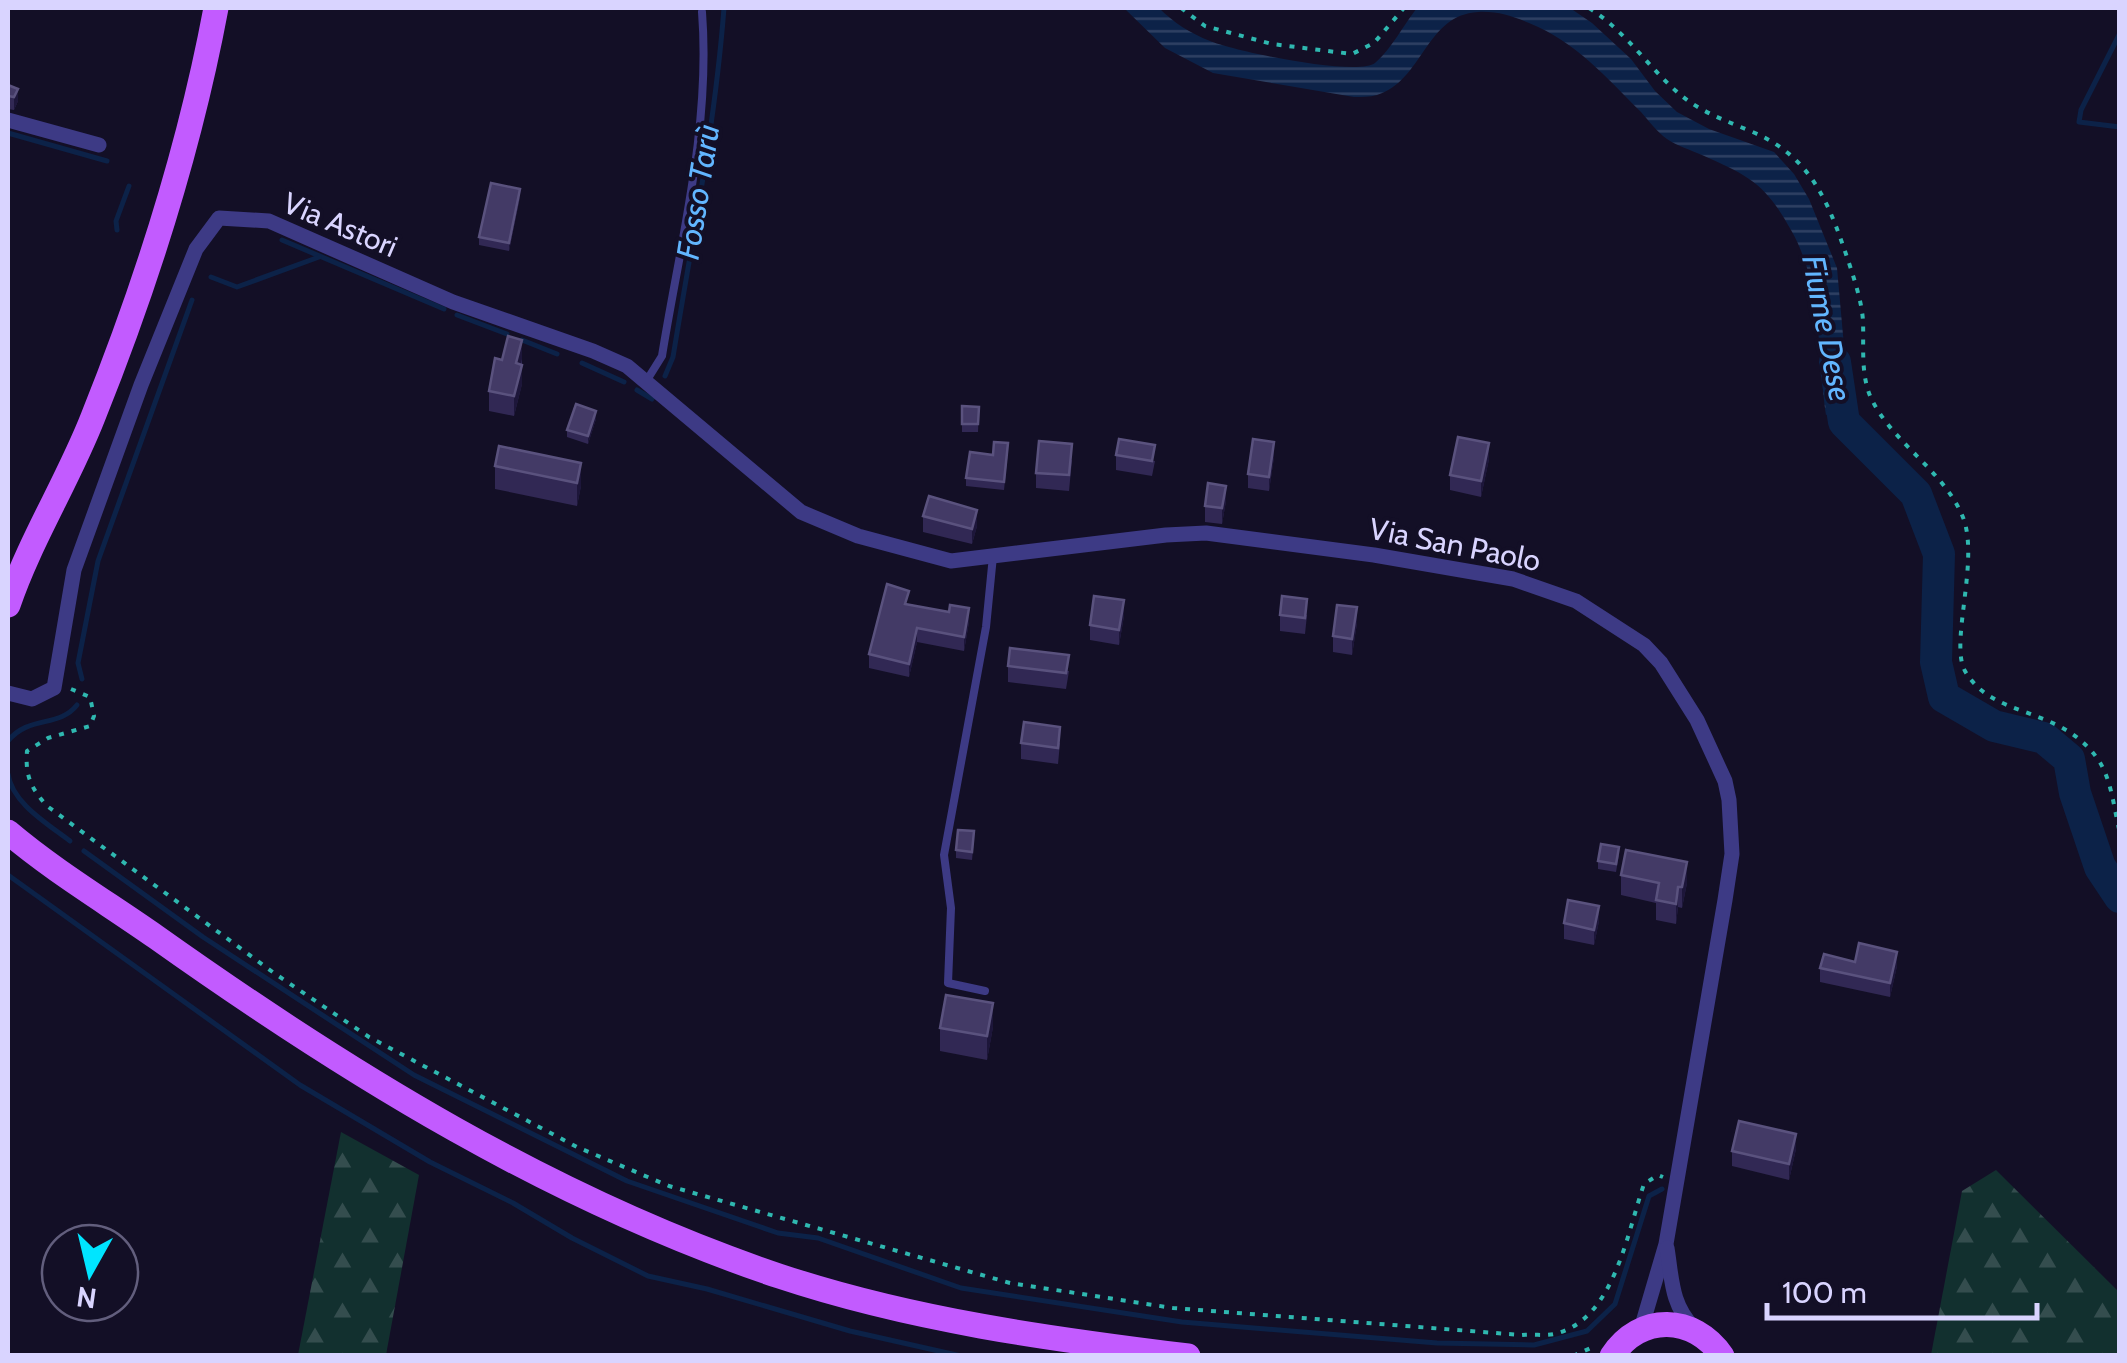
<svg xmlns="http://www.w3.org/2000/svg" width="2127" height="1363" font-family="Cabin,sans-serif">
  <defs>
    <pattern id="forest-firs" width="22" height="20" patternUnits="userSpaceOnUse" patternTransform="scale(2.5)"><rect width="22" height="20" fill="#12302f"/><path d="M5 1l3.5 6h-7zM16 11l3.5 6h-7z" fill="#344d4e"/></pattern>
    <pattern id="water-rules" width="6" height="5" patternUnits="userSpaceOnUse" patternTransform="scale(2.5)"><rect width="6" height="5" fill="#0c2248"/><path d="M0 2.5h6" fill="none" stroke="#2f4163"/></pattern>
  </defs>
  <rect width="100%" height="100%" fill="#130f26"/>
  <g fill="url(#forest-firs)">
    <polygon points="341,1132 419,1175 386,1355 298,1355"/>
    <polygon points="1996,1170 2119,1292 2119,1355 1931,1355 1962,1191"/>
  </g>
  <path fill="url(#water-rules)" d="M 1124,8 L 1159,8 C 1174,23 1190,33 1210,41 C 1233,51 1358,77 1375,63 C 1390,51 1405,23 1417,8 L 1570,8 L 1592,23 L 1631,59 L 1655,91 L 1677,112 L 1709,129 L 1774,152 L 1794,174 L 1809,199 L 1837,268 L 1849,402 L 1826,415 C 1817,353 1823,286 1791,230 C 1765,183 1749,176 1702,155 C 1691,150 1677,146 1667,139 C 1657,132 1649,121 1641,112 C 1606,77 1576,42 1529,23 C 1512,16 1497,11 1478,12 C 1425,15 1423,81 1377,95 C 1370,97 1361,97 1354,97 L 1213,73 L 1165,48 Z"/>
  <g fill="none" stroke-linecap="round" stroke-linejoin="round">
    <g stroke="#0c2248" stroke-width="5">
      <polyline points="2120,33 2081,110 2079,122 2120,127"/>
      <polyline points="8,133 107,161"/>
      <polyline points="117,230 116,221 129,186"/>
      <polyline points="282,240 444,309"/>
      <polyline points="211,277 237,287 319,257"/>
      <polyline points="457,315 507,334"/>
      <polyline points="522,340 557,354"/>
      <polyline points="582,363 624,382"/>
      <path d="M 665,376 L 673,357 C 692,241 715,125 724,8"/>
      <polyline points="637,390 652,399 654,395"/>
      <polyline points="82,679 78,663 98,561 192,300"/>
      <path d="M 8,741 C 29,715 59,728 77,705"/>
      <path d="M 8,774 C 12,803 48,824 70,841"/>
      <polyline points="84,851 203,937 414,1075 627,1181 778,1233 818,1238 961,1288 1182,1322 1437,1343 1534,1345 1587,1331 1615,1304 1649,1196 1662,1189"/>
      <polyline points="8,875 300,1085 430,1162 513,1203 572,1238 648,1276 707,1289 850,1331 961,1356"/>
    </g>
    <polyline stroke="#0c2248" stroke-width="32" points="1835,362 1844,422 1916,494 1939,554 1936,662 1944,697 1994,726 2044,738 2069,759 2075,793 2100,867 2120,897"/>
    <g stroke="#2fb8b0" stroke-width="4" stroke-dasharray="5 8" stroke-linecap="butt">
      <polyline points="1181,8 1205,26 1272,44 1352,54 1374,43 1404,8"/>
      <path d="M 1589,8 C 1624,30 1646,64 1676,91 C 1699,112 1727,121 1755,133 C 1816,160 1831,210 1851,269 C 1856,285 1862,304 1863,321 C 1864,348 1860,378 1873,402 C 1895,444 1943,471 1962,515 C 1981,557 1949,643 1965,671 C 1993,720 2062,705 2099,761 C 2112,781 2114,810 2120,833"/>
      <path d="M 71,689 L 90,697 L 94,716 L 90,726 L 48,738 L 27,751 C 25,776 31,788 47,806 L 274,973 L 369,1037 L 577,1147 L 669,1186 L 1010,1283 L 1173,1308 L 1522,1335 C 1532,1334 1544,1336 1554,1334 C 1614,1321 1627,1233 1644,1184 L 1658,1175 L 1663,1177"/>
      <polyline points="1573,1356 1593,1347"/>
    </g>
    <g stroke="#3d3a85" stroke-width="8">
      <path d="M 647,380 L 662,356 C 680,244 711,127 702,12"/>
      <polyline points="985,991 948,983 951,908 944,855 986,627 993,556"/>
    </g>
    <g stroke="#3d3a85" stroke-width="15">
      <polyline points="8,120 99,145"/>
      <polyline points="8,693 32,699 54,688 74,570 141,385 196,249 219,218 269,221 453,302 593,351 627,366 801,512 858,536 951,561 1166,535 1206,533 1374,555 1513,579 1576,601 1644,645 1661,663 1697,720 1725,781 1729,800 1732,854 1725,900 1666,1244 1641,1329"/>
      <path d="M 1667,1248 C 1672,1279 1671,1305 1694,1328"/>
    </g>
    <g stroke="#c25bff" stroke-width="25">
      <path d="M 8,605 C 30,540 68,481 93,417 C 146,285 190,147 216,8"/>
      <path d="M 8,832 C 54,871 106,902 156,937 C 349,1074 553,1200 779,1276 C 911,1320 1050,1339 1188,1356"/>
      <path d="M 1612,1356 C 1640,1313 1694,1315 1722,1356"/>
    </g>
  </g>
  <g fill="#312854">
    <polygon points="8,85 18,101 14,110 8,109"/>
    <polygon points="520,197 509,251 479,245 479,237"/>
    <polygon points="522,359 522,384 514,416 489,411 489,391 502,360"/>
    <polygon points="962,406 979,407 978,432 962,432"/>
    <polygon points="596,419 588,444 567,437 567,430"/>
    <polygon points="499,446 581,486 577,506 495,489 495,466"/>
    <polygon points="1008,451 1004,490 966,486 966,478 993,455"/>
    <polygon points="1116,455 1155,461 1152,476 1116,470"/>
    <polygon points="1274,457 1269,491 1248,488 1248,474"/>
    <polygon points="1489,459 1481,497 1450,490 1450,475"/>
    <polygon points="1072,460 1069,491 1036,488 1036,473"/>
    <polygon points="1226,501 1222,524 1205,522 1205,506"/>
    <polygon points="923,516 977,526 972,544 923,532"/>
    <polygon points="909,605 969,622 964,651 917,642 909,677 869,668 869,654"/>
    <polygon points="1280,615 1307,615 1305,634 1280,631"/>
    <polygon points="1124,616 1119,645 1090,640 1090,625"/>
    <polygon points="1357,623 1352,655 1333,652 1333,636"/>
    <polygon points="1008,666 1069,671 1066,689 1008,682"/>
    <polygon points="1021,743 1060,743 1058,764 1021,759"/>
    <polygon points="974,839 972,860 956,858 956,850"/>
    <polygon points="1619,855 1616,872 1598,869 1598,861"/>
    <polygon points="1621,875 1687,883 1682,908 1678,907 1676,924 1656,920 1656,903 1621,895"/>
    <polygon points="1599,921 1594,945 1564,939 1564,923"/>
    <polygon points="1855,962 1897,966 1890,997 1820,982 1820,968"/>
    <polygon points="993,1027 987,1060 940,1051 940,1028"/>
    <polygon points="1796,1149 1789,1180 1732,1166 1732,1151"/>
  </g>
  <g fill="#1d163a">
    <polygon points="18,89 18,101 14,110 14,97"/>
    <polygon points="520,189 520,197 509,251 509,243"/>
    <polygon points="522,340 522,359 516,383 516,363"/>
    <polygon points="522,365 522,384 514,416 514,396"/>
    <polygon points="596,411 596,419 588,444 588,436"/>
    <polygon points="1274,442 1274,457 1269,491 1269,477"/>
    <polygon points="1489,443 1489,459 1481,497 1481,481"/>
    <polygon points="581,463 581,486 577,506 577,483"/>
    <polygon points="1226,486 1226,501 1222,524 1222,508"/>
    <polygon points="977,510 977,526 972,544 972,529"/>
    <polygon points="1124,600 1124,616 1119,645 1119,630"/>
    <polygon points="1357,607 1357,623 1352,655 1352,639"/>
    <polygon points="969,608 969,622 964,651 964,637"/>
    <polygon points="917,628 917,642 909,677 909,664"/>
    <polygon points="1687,862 1687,883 1682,908 1682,887"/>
    <polygon points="1678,887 1678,907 1676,924 1676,904"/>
    <polygon points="1599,906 1599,921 1594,945 1594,930"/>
    <polygon points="1897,952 1897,966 1890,997 1890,983"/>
    <polygon points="993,1003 993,1027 987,1060 987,1036"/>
    <polygon points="1796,1134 1796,1149 1789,1180 1789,1164"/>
  </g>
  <g fill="#433a66" stroke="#5a527e" stroke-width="2.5">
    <polygon points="8,85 18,89 14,97 8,96"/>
    <polygon points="491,183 520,189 509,243 479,237"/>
    <polygon points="508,336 522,340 516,363 522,365 514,396 489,391 495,358 502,360"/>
    <polygon points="576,404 596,411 588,436 567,430"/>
    <polygon points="962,406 979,407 978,424 962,424"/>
    <polygon points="1458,437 1489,443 1481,481 1450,475"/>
    <polygon points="1119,439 1155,445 1152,461 1116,455"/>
    <polygon points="1253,439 1274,442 1269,477 1248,474"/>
    <polygon points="1039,441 1072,444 1069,475 1036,473"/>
    <polygon points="994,442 1008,443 1004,482 966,478 970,452 993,455"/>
    <polygon points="499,446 581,463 577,483 495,466"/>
    <polygon points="1208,483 1226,486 1222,508 1205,506"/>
    <polygon points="929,496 977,510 972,529 923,516"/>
    <polygon points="887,584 909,591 905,604 949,612 950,605 969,608 964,637 917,628 909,664 869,654"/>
    <polygon points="1094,596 1124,600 1119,630 1090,625"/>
    <polygon points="1282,596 1307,599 1305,618 1280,615"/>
    <polygon points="1337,605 1357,607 1352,639 1333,636"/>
    <polygon points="1010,648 1069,655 1066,673 1008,666"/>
    <polygon points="1024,722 1060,727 1058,748 1021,743"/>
    <polygon points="958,830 974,831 972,852 956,850"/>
    <polygon points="1601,844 1619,847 1616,864 1598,861"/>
    <polygon points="1626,850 1687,862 1682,887 1678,887 1676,904 1656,900 1659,883 1621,875"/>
    <polygon points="1568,900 1599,906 1594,930 1564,923"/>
    <polygon points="1859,943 1897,952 1890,983 1820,968 1824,954 1855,962"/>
    <polygon points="946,995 993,1003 987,1036 940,1028"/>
    <polygon points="1739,1121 1796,1134 1789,1164 1732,1151"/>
  </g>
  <g text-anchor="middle" stroke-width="8" stroke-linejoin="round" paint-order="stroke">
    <g font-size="30" fill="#d9d4ff" stroke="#130f26">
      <text transform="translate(340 225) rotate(23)" y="10">Via Astori</text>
      <text transform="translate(1455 545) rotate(11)" y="10">Via San Paolo</text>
    </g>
    <g font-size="32" font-style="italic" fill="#62b6ff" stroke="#130f26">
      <text transform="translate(698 192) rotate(-81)" y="11">Fosso Tarù</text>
      <text transform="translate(1827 328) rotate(79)" y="11">Fiume Dese</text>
    </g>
  </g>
  <rect width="2127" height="1363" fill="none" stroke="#d9d4ff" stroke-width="20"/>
  <g transform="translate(90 1273) rotate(188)"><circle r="48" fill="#130f26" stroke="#625e7d" stroke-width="2.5"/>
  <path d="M0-8L18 38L0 25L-18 38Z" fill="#00e5ff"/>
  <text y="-15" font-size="28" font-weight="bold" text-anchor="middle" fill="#d9d4ff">N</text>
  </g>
  <path d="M1767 1303v15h270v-15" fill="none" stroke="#d9d4ff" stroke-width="5"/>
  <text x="1782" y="1303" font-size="30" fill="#d9d4ff" stroke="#130f26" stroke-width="8" paint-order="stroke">100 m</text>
</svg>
